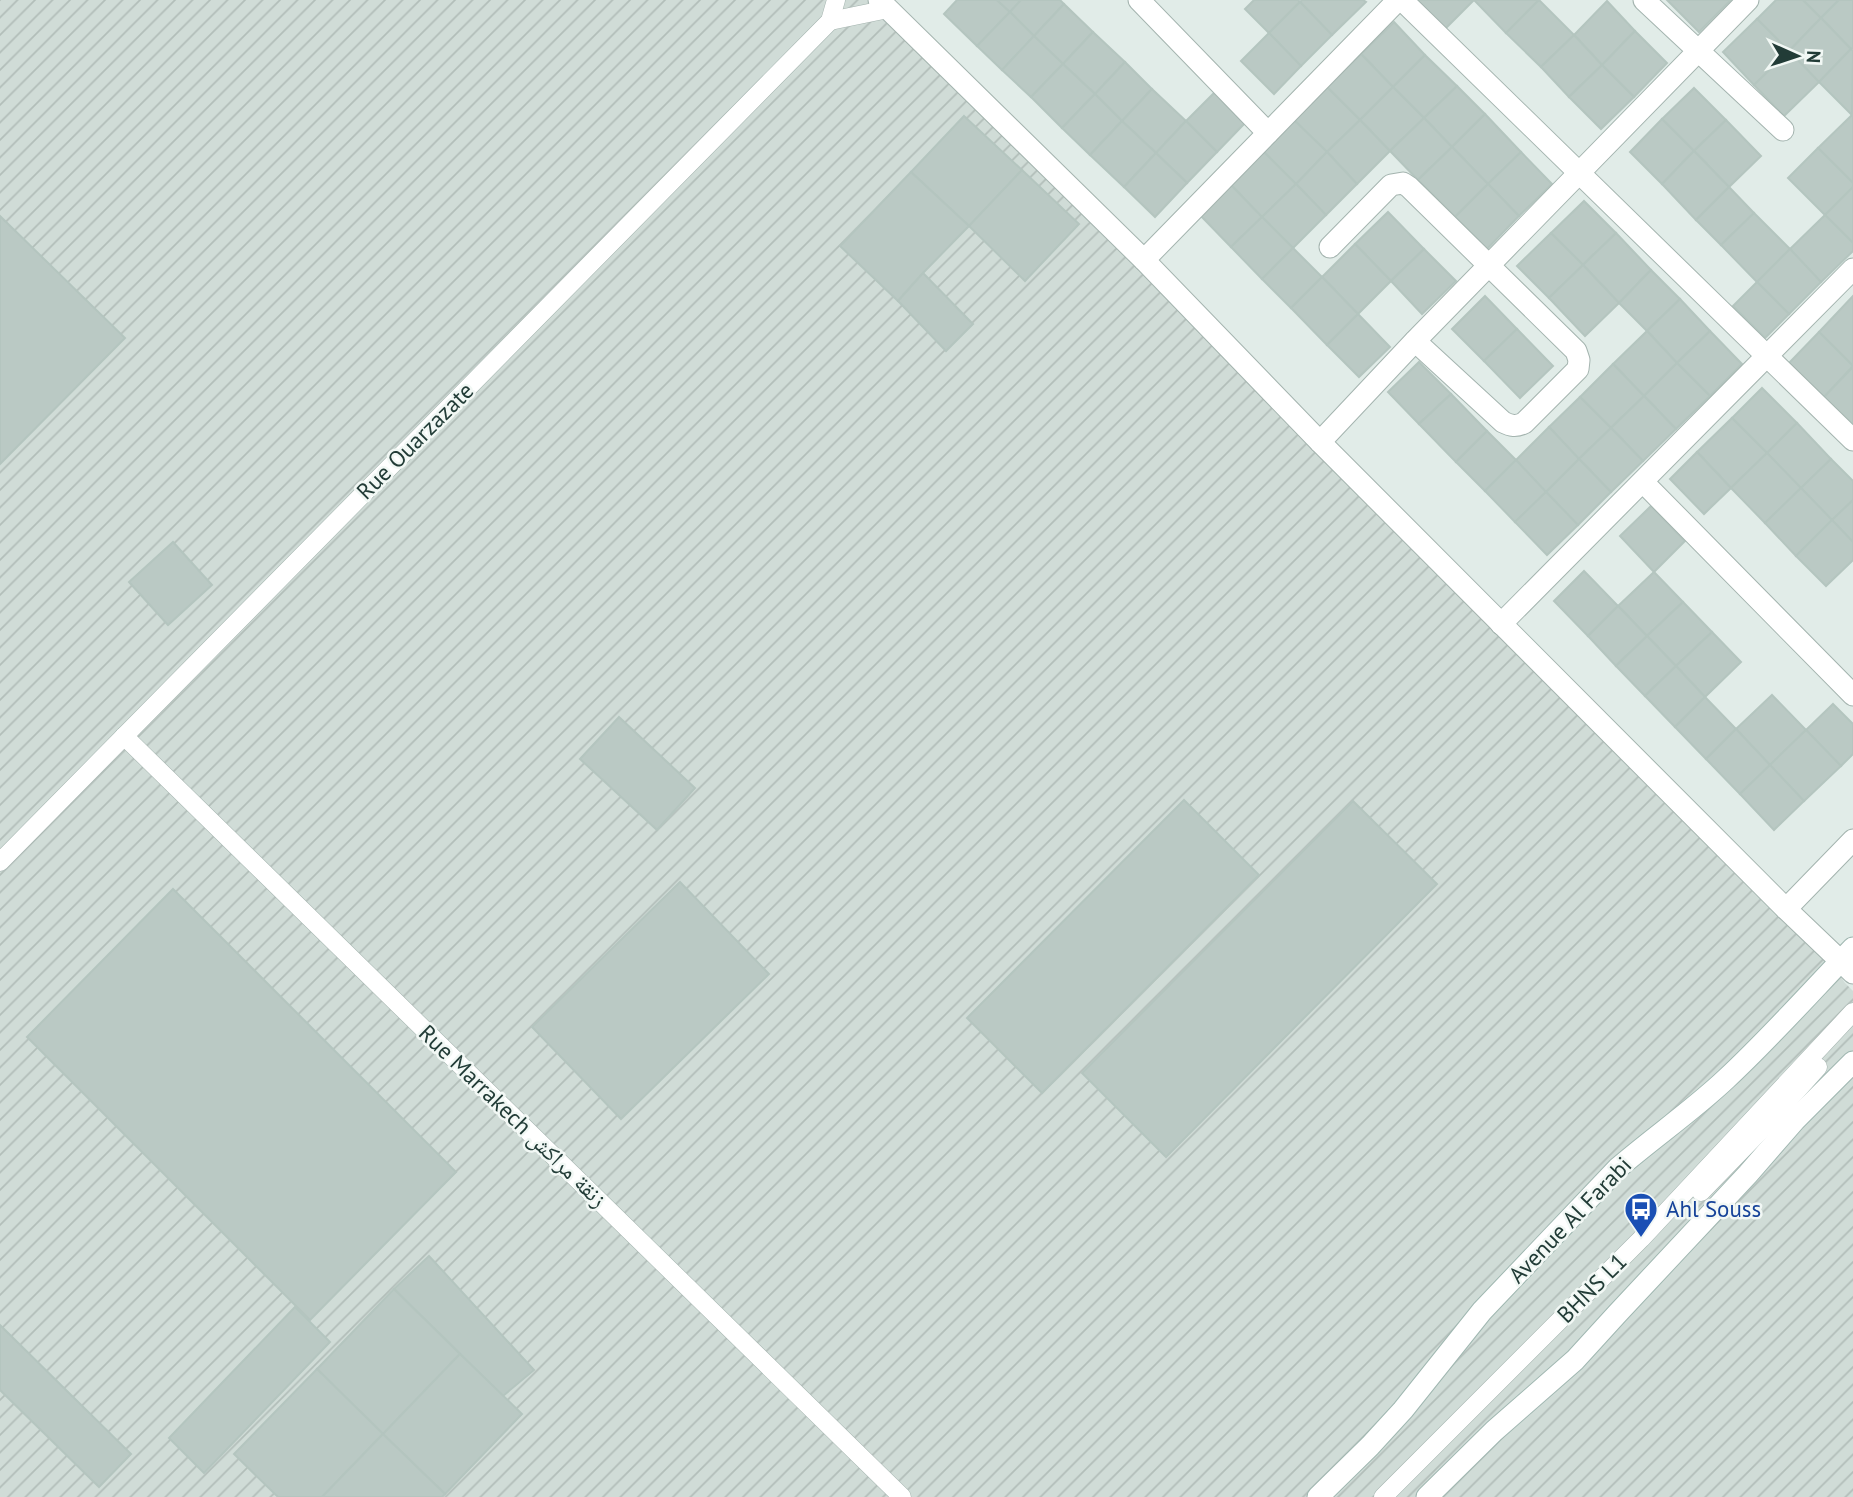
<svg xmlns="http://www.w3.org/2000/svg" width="1853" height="1497" font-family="'PT Sans','Noto Naskh Arabic',sans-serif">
  <defs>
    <pattern id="industrial-furrows" width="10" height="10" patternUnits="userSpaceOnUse" patternTransform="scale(1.75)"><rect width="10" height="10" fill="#d0dcd7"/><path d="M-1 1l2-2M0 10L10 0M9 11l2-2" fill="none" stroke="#b2beb9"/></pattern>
  </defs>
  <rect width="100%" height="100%" fill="#e1ece8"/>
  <polygon fill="url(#industrial-furrows)" points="0,0 889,0 1794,909 1845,983 1853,991 1853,1497 0,1497"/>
  <g fill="#bac9c4" stroke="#b4c5bf" stroke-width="2">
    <polygon points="957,0 997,0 1010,12 977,46 944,14"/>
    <polygon points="997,0 1021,0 1010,12"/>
    <polygon points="1021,0 1060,0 1064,4 1034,36 1010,12"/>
    <polygon points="1254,0 1298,0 1300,2 1269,33 1245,9"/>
    <polygon points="1302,0 1363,0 1366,2 1332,35 1300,2"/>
    <polygon points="1411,0 1474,0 1442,32"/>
    <polygon points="1474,0 1539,0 1506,33"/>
    <polygon points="1539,0 1574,35 1541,67 1506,33"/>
    <polygon points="1667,0 1731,0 1699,32"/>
    <polygon points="1776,0 1803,0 1821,18 1789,51 1757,19"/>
    <polygon points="1803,0 1839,0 1821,18"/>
    <polygon points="1839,0 1853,0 1853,48 1851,49 1821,18"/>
    <polygon points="1607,1 1635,31 1602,65 1574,35"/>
    <polygon points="1300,2 1332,35 1301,66 1269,33"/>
    <polygon points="1064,4 1093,32 1063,64 1034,36"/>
    <polygon points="1010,12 1034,36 1002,70 977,46"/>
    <polygon points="1821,18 1851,49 1819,82 1789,51"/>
    <polygon points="1757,19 1789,51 1754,85 1723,52"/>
    <polygon points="1394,22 1425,55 1393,87 1361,54"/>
    <polygon points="1635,31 1667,63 1634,97 1602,65"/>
    <polygon points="1093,32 1125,62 1095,94 1063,64"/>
    <polygon points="1269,33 1301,66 1274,94 1241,61"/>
    <polygon points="1574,35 1602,65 1569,97 1541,67"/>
    <polygon points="1034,36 1063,64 1031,97 1002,70"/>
    <polygon points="1851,49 1853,51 1852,115 1819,82"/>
    <polygon points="1789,51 1819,82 1784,116 1754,85"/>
    <polygon points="1361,54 1393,87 1360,120 1327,87"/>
    <polygon points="1425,55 1457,86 1424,118 1393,87"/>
    <polygon points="1125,62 1152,89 1122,121 1095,94"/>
    <polygon points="1063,64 1095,94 1062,128 1031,97"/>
    <polygon points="1602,65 1634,97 1601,129 1569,97"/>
    <polygon points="1457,86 1485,114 1452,147 1424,118"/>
    <polygon points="1327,87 1360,120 1327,152 1294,120"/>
    <polygon points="1393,87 1424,118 1390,151 1360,120"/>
    <polygon points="1694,88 1726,120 1694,151 1662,119"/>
    <polygon points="1152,89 1186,121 1156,153 1122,121"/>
    <polygon points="1215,92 1246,122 1217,152 1186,121"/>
    <polygon points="1095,94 1122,121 1090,155 1062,128"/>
    <polygon points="1485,114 1521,152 1488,184 1452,147"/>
    <polygon points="1852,115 1853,116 1853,183 1818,148"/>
    <polygon points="964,116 1022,170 969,226 911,172"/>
    <polygon points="1424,118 1452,147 1418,180 1390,151"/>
    <polygon points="1662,119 1694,151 1662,184 1630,152"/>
    <polygon points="1294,120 1327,152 1296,184 1263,151"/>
    <polygon points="1360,120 1390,151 1357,184 1327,152"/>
    <polygon points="1726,120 1761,156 1729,187 1694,151"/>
    <polygon points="1122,121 1156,153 1124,187 1090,155"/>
    <polygon points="1186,121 1217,152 1187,183 1156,153"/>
    <polygon points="1452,147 1488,184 1455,217 1418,180"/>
    <polygon points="1818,148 1853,183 1853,187 1825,215 1788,178"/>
    <polygon points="1263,151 1296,184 1262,217 1230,184"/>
    <polygon points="1694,151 1729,187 1696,220 1662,184"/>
    <polygon points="1327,152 1357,184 1326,215 1296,184"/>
    <polygon points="1521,152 1552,184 1519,216 1488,184"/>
    <polygon points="1156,153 1187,183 1155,217 1124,187"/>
    <polygon points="1022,170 1079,224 1025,281 969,226"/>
    <polygon points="911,172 969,226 923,273 898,301 840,246"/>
    <polygon points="1230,184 1262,217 1231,247 1199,214"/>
    <polygon points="1296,184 1326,215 1293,248 1262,217"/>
    <polygon points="1488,184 1519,216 1487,249 1455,217"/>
    <polygon points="1729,187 1754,213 1721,245 1696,220"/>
    <polygon points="1853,187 1853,243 1825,215"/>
    <polygon points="1584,201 1616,233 1583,265 1551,233"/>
    <polygon points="1388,212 1424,249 1391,281 1355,244"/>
    <polygon points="1754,213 1790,249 1757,282 1721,245"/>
    <polygon points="1825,215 1853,243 1853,251 1821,282 1790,249"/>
    <polygon points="0,216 125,338 0,464"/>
    <polygon points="1262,217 1293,248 1262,279 1231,247"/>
    <polygon points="1551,233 1583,265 1549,298 1517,266"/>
    <polygon points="1616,233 1651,270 1619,303 1583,265"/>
    <polygon points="1355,244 1391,281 1358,314 1322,277"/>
    <polygon points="1293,248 1322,277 1291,308 1262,279"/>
    <polygon points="1424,249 1456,281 1422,314 1391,281"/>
    <polygon points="1790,249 1821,282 1789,314 1757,282"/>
    <polygon points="1583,265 1619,303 1585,336 1549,298"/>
    <polygon points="1651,270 1680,299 1647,331 1619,303"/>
    <polygon points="923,273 973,324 946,351 898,301"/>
    <polygon points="1322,277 1358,314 1327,345 1291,308"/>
    <polygon points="1757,282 1789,314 1765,338 1733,306"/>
    <polygon points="1485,296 1517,329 1484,361 1452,329"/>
    <polygon points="1853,296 1853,366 1819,332"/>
    <polygon points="1680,299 1710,331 1677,363 1647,331"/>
    <polygon points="1358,314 1390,347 1359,377 1327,345"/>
    <polygon points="1517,329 1553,366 1520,398 1484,361"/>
    <polygon points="1647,331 1677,363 1644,396 1613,364"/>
    <polygon points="1710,331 1742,364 1710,396 1677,363"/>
    <polygon points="1819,332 1853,366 1824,397 1789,363"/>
    <polygon points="1419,362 1451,394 1419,424 1388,392"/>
    <polygon points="1677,363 1710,396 1676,429 1644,396"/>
    <polygon points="1613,364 1644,396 1611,428 1580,397"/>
    <polygon points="1853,367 1853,425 1824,397"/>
    <polygon points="1762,388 1797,423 1767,453 1732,418"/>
    <polygon points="1451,394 1487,431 1456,462 1419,424"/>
    <polygon points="1644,396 1676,429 1643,461 1611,428"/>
    <polygon points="1580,397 1611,428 1579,459 1549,427"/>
    <polygon points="1732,418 1767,453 1731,488 1697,452"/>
    <polygon points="1797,423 1831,459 1801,488 1767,453"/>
    <polygon points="1549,427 1579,459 1546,492 1516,460"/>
    <polygon points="1611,428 1643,461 1611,492 1579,459"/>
    <polygon points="1487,431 1516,460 1485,491 1456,462"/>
    <polygon points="1697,452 1731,488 1704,514 1670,479"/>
    <polygon points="1767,453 1801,488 1765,523 1731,488"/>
    <polygon points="1579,459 1611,492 1578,525 1546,492"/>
    <polygon points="1831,459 1853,481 1853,500 1832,520 1801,488"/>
    <polygon points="1516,460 1546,492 1515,522 1485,491"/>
    <polygon points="1801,488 1832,520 1796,556 1765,523"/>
    <polygon points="1546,492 1578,525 1547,555 1515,522"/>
    <polygon points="1853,500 1853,542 1832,520"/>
    <polygon points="1651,506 1685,541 1654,572 1620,536"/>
    <polygon points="1832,520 1853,542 1853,560 1826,586 1796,556"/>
    <polygon points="173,542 212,585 168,625 129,582"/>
    <polygon points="1584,571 1618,606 1588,636 1554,601"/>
    <polygon points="1654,572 1683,602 1647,636 1618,606"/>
    <polygon points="1683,602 1712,632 1676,666 1647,636"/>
    <polygon points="1618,606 1647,636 1616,666 1588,636"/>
    <polygon points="1712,632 1741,662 1705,697 1676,666"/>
    <polygon points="1647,636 1676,666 1645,696 1616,666"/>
    <polygon points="1676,666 1705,697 1675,727 1645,696"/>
    <polygon points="1772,695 1806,730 1770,765 1736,729"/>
    <polygon points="1705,697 1736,729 1706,759 1675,727"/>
    <polygon points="1833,704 1853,724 1853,754 1841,766 1806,730"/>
    <polygon points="619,717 695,788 657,830 580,759"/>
    <polygon points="1736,729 1770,765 1740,794 1706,759"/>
    <polygon points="1806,730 1841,766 1804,801 1770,765"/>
    <polygon points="1770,765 1804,801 1774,830 1740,794"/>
    <polygon points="1184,800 1259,875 1042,1093 967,1018"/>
    <polygon points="1353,801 1437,884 1166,1157 1082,1073"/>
    <polygon points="680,882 769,974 621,1119 532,1027"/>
    <polygon points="173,889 456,1172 310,1320 27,1037"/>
    <polygon points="429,1256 534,1370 503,1396 394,1289"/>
    <polygon points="394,1289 460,1354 383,1434 317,1369"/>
    <polygon points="295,1307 330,1342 204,1473 169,1438"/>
    <polygon points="0,1325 131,1454 99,1487 0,1390"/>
    <polygon points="460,1354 522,1414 445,1494 383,1434"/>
    <polygon points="317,1369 383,1434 322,1497 278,1497 234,1454"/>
    <polygon points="383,1434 445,1494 442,1497 322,1497"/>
  </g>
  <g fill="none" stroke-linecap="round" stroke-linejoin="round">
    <defs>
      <g id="lane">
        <polyline points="830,21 888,9"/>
        <polyline points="124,736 902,1497"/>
        <polyline points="0,862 830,21 836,0"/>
        <polyline points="1701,1192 1765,1126 1818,1067"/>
        <polyline points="1383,1497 1641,1239 1853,1012"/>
      </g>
      <g id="street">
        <polyline points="879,0 1144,260 1320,442 1786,909 1853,973"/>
        <polyline points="1139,0 1268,133"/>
        <polyline points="1402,0 1853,440"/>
        <polyline points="1644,0 1783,130"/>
        <path d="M 1330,247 L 1391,185 L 1403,183 L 1409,187 L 1576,351 L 1579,360 L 1578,369 L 1524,423 C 1516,427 1511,426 1503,422 L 1415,341"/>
        <polyline points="1144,260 1398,0"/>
        <polyline points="1320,442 1415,341 1748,0"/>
        <polyline points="1643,482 1853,695"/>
        <polyline points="1501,624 1853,269"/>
        <polyline points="1786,909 1853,840"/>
      </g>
      <g id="secondary">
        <path d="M 1318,1497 L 1370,1446 L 1403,1410 L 1482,1311 L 1618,1168 C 1654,1137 1692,1111 1726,1079 C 1770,1038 1811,992 1853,948"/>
        <polyline points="1427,1497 1494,1431 1575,1360 1617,1314 1748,1174 1795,1120 1853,1062"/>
      </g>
    </defs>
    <use href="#lane" stroke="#a4b4af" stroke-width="19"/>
    <use href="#street" stroke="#a4b4af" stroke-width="23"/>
    <use href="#secondary" stroke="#a0b7b1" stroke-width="23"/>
    <use href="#lane" stroke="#fff" stroke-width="18"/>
    <use href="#street" stroke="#fff" stroke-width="21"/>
    <use href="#secondary" stroke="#fff" stroke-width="21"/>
  </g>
  <defs>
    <symbol id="bus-pin" viewBox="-11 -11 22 30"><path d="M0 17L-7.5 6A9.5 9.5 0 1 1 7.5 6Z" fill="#1a4fb4" stroke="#f2f8f5"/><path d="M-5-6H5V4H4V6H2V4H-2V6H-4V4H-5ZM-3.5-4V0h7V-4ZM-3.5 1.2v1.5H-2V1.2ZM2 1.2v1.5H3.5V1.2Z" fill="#fff"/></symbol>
  </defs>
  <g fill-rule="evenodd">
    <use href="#bus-pin" x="1622" y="1190" width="38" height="52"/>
  </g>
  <g text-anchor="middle" stroke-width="5" stroke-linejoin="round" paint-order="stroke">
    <g font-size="23" fill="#223c37" stroke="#f2f8f5">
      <text transform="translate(415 441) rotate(-45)" y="8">Rue Ouarzazate</text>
      <text transform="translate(513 1116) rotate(44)" y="8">Rue Marrakech زنقة مراكش</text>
      <text transform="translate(1570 1220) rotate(-46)" y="8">Avenue Al Farabi</text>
      <text transform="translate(1592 1288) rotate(-45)" y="8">BHNS L1</text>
    </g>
    <g font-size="23" fill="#164399" stroke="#f2f8f5" text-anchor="start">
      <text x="1666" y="1217">Ahl Souss</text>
    </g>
  </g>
  <g transform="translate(1797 56) rotate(93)" stroke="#f2f8f5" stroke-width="5" paint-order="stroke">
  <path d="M0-5L12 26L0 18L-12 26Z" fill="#223c37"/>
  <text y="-10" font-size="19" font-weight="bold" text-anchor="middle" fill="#223c37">N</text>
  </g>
</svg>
